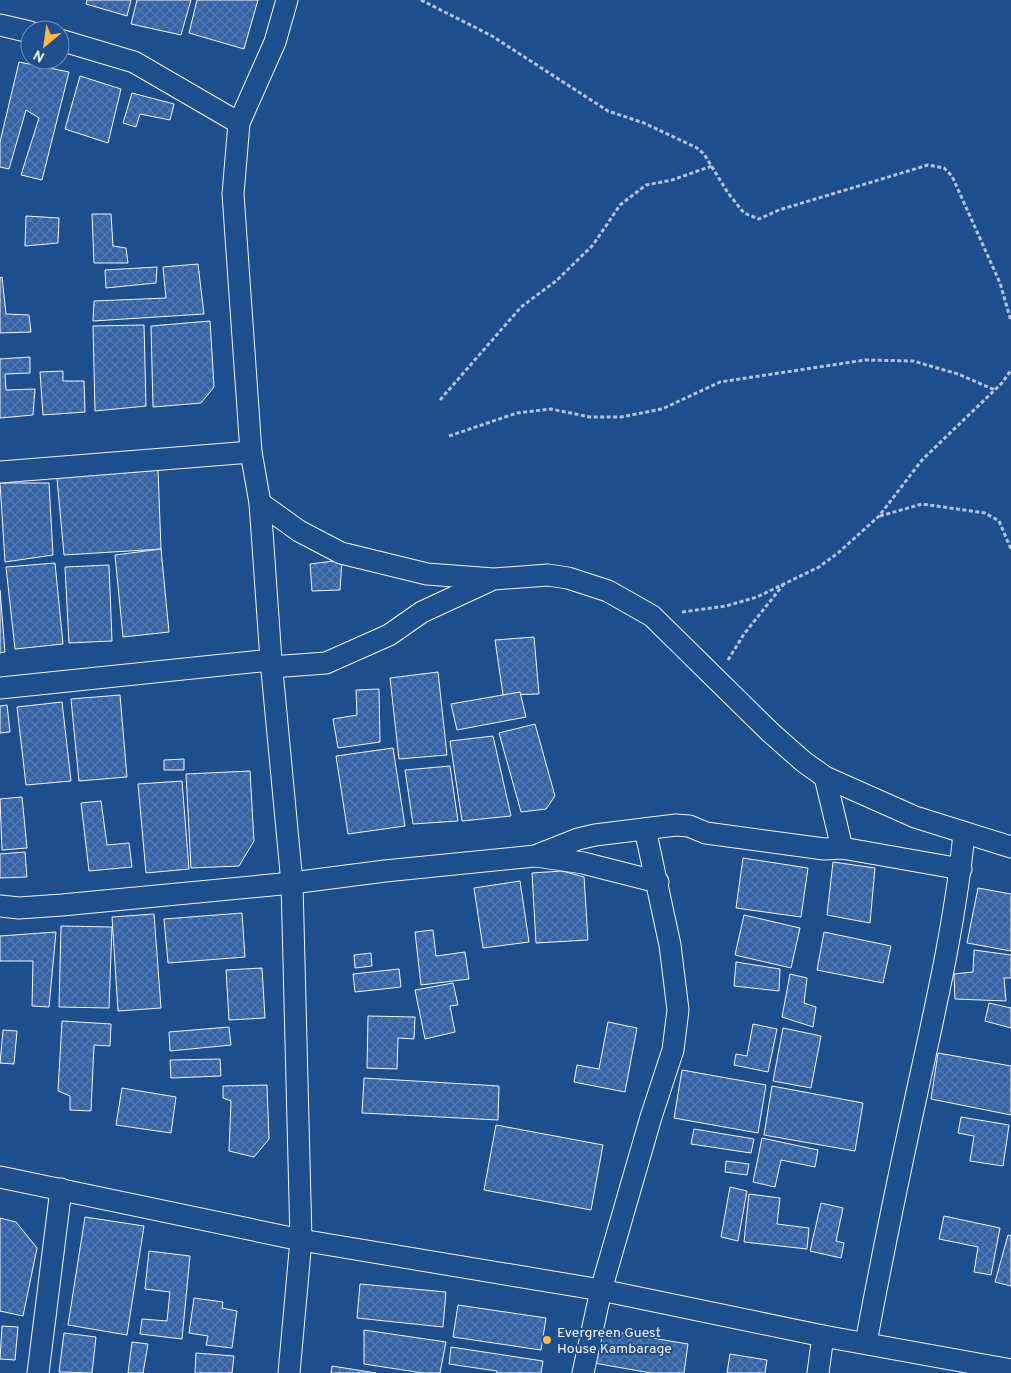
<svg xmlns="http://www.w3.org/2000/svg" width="1011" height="1373" font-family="Overpass,sans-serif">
  <defs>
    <pattern id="building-cross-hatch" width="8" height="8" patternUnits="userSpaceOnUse" patternTransform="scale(1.25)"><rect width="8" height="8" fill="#3563a3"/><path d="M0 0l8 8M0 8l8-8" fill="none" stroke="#537ab1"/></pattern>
  </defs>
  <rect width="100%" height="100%" fill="#1f4e8c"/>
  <g fill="url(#building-cross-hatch)" stroke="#f2f6ff">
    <polygon points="87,0 131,0 127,16 86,4"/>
    <polygon points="137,0 191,0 181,35 131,24"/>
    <polygon points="197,0 258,0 244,49 189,33"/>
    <polygon points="19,62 69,72 42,180 21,175 39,118 26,110 9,169 0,167 0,142"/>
    <polygon points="80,76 121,89 108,143 65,129"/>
    <polygon points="132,93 174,104 170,120 140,114 136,127 123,123"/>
    <polygon points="92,214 111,214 113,246 126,248 128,263 94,263"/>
    <polygon points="26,216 59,218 58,243 25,246"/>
    <polygon points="198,264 204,314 93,321 94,301 166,298 163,267"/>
    <polygon points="157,267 156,283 106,288 105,270"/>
    <polygon points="2,277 6,314 29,315 31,332 0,333 0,278"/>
    <polygon points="210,321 214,387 201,403 153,407 151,326"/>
    <polygon points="144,325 146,406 95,411 93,326"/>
    <polygon points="30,357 30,373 5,374 6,390 35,389 33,415 0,418 0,359"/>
    <polygon points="63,371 63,381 84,381 85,412 43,415 40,372"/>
    <polygon points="158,470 161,549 64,555 57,478"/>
    <polygon points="0,483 49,483 53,555 5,562"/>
    <polygon points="161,549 169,632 123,637 115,555"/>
    <polygon points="342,560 340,590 312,591 310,564"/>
    <polygon points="55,563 63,644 15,649 6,567"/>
    <polygon points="109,565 112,641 69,643 65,567"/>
    <polygon points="0,590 5,652 0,653"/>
    <polygon points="534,637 539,694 503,695 495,640"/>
    <polygon points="438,672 447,755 399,759 390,678"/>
    <polygon points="379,689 380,742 338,748 333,719 357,715 356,690"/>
    <polygon points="520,692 526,717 457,730 451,704"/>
    <polygon points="120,695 127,777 79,781 71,699"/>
    <polygon points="62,702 71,781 26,785 17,707"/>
    <polygon points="7,705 10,732 0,733 0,706"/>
    <polygon points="535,724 555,796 546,809 521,812 499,733"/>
    <polygon points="493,736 511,816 462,821 450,741"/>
    <polygon points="393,748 405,826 348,834 336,756"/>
    <polygon points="184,759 184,770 164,770 164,760"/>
    <polygon points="450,766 458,821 413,824 405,770"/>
    <polygon points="250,771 254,841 239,866 191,868 186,774"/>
    <polygon points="182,781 189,869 146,873 138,784"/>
    <polygon points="22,797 27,848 2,850 0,799"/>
    <polygon points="101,801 107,845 129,843 132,867 89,871 81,803"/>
    <polygon points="25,852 27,877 0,878 0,854"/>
    <polygon points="743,858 808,868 801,917 736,908"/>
    <polygon points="833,862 875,868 870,923 827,915"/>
    <polygon points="562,871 584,877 588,940 536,943 532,873"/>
    <polygon points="520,881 529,942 483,948 474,888"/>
    <polygon points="978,888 1011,894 1011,951 967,943"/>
    <polygon points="242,913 245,957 168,963 164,919"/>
    <polygon points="154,914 161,1008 118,1011 112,917"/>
    <polygon points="744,915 800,928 791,968 735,955"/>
    <polygon points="61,926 112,927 109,1008 59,1007"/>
    <polygon points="433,930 436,956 465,952 469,979 421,985 415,932"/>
    <polygon points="56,932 49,1007 32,1006 33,961 0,961 0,936"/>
    <polygon points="824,932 891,946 883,983 817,970"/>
    <polygon points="974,950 1011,955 1011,978 1004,978 1006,1001 955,999 954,974 973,972"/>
    <polygon points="371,953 372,966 355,968 354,955"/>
    <polygon points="736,962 780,969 779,991 734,986"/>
    <polygon points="262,968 265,1018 229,1020 226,970"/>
    <polygon points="399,969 401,987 355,992 353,974"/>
    <polygon points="790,974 807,978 804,1003 816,1007 813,1027 782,1017"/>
    <polygon points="453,983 458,1005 450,1006 455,1032 425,1039 415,990"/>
    <polygon points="989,1003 1011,1008 1011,1028 985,1021"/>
    <polygon points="368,1016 415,1017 414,1039 398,1038 397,1069 367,1068"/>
    <polygon points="62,1021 111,1024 110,1046 94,1045 91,1111 70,1110 70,1096 58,1091"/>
    <polygon points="608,1022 637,1028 625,1092 574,1082 577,1065 599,1069"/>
    <polygon points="753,1024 777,1029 768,1072 734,1065 736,1054 747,1056"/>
    <polygon points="229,1027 231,1045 170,1051 169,1032"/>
    <polygon points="783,1028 821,1036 811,1088 773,1081"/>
    <polygon points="3,1030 17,1031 14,1064 0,1063"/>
    <polygon points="938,1053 1011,1066 1011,1115 931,1099"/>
    <polygon points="220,1059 221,1076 171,1078 170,1060"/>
    <polygon points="682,1070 766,1085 758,1133 674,1118"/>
    <polygon points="364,1078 499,1086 498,1120 362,1113"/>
    <polygon points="267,1085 269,1139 254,1157 229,1151 231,1101 223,1098 223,1086"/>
    <polygon points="772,1086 863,1103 855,1151 764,1135"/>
    <polygon points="122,1088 176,1097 171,1133 116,1125"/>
    <polygon points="961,1117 1009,1125 1003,1166 970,1161 974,1136 958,1133"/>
    <polygon points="496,1125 603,1145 591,1210 484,1190"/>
    <polygon points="694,1129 754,1139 751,1153 691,1144"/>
    <polygon points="762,1138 818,1150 815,1167 781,1160 775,1187 753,1182"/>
    <polygon points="726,1161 749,1164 747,1175 725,1172"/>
    <polygon points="730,1187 747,1191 738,1241 721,1237"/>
    <polygon points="749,1194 780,1198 777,1224 809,1228 807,1249 744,1242"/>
    <polygon points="821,1203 843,1208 836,1241 844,1243 841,1258 810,1251"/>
    <polygon points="944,1216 1000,1228 991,1275 974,1272 978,1247 939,1239"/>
    <polygon points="85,1217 144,1226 127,1335 68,1325"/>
    <polygon points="0,1218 16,1222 37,1248 23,1316 0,1311"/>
    <polygon points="1008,1235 1011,1236 1011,1286 995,1282"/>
    <polygon points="149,1251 190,1256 182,1339 140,1334 142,1319 167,1321 170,1292 145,1289"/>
    <polygon points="360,1284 446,1292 443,1327 357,1318"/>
    <polygon points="194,1298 223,1302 222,1308 237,1311 232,1348 206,1345 208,1336 189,1333"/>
    <polygon points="458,1305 546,1318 541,1350 453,1337"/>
    <polygon points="2,1326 18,1327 15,1360 0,1359"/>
    <polygon points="599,1329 688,1344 684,1373 651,1373 594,1363"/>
    <polygon points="364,1330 446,1342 440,1373 423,1373 364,1364"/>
    <polygon points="64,1333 96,1337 92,1373 59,1372"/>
    <polygon points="132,1342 148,1344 143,1373 128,1373"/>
    <polygon points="451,1347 543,1361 541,1373 497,1373 497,1371 449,1364"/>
    <polygon points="196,1353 234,1356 232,1373 195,1373"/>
    <polygon points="730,1354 767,1360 765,1373 727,1373"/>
    <polygon points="332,1366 376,1373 331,1373"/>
  </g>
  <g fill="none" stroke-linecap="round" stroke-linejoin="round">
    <defs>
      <g id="street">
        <polyline points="287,0 275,42 239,123 233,194 251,452 260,503 271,660 292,883 301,1240 289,1373"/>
        <polyline points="0,25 30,32"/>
        <polyline points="60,40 134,62 239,123"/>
        <polyline points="0,472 251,452"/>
        <polyline points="260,503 299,531 341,553 427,574 494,579 548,575 568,578 608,591 652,616 770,732 804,762 825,777 915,817 1011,847"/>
        <polyline points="271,667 326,663 389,635 422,612 489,581"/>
        <polyline points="0,688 271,660"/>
        <polyline points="825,777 842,848"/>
        <polyline points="536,856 583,863 658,882"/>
        <polyline points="0,906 19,908 62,905 292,883 385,871 535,856 578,839 595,835 676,825 689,826 706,833 824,849 842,848 961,869"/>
        <polyline points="0,1177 301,1240 601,1290 823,1336 1011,1370"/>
        <path d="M 866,1343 C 882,1256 900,1170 919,1083 C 937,1001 956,917 964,833"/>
        <polyline points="38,1373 61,1189"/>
        <polyline points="583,1373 601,1290 651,1117 673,1050 678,1010 670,945 645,829"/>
        <polyline points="818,1373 823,1336"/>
      </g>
    </defs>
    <use href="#street" stroke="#f2f6ff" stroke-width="23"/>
    <g stroke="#b3c4dc" stroke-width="3" stroke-dasharray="4 2.5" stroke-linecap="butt">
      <polyline points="421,0 492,36 608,111 644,123 697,148 704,154 728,193 744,213 759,219 779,210 928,165 944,168 952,176 1000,283 1011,321"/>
      <polyline points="440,400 521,307 556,281 593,245 620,205 646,185 672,180 712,166"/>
      <polyline points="449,436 517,413 551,409 590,417 621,417 662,409 720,382 865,360 913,361 958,374 995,390"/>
      <polyline points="880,516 922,504 985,513 999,521 1011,549"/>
      <polyline points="682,612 726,606 757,597 819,567 838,553 879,516 922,460 1002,383 1011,370"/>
      <polyline points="728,660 744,634 783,585"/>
    </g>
    <use href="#street" stroke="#1f4e8c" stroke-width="21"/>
  </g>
  <circle fill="#ffb74d" stroke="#1f4e8c" stroke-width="2" cx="547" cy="1340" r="5"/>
  <g text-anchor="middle" stroke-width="4" stroke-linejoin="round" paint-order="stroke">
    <g font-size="14" fill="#f2f6ff" stroke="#1f4e8c" text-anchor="start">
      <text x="557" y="1337">Evergreen Guest<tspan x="557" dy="16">House Kambarage</tspan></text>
    </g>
  </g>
  <g transform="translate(45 45) rotate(209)"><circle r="24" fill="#1f4e8c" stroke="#7391ba"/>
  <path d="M0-4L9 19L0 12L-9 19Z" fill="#ffb74d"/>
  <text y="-8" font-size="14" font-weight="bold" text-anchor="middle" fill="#f2f6ff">N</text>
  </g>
</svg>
